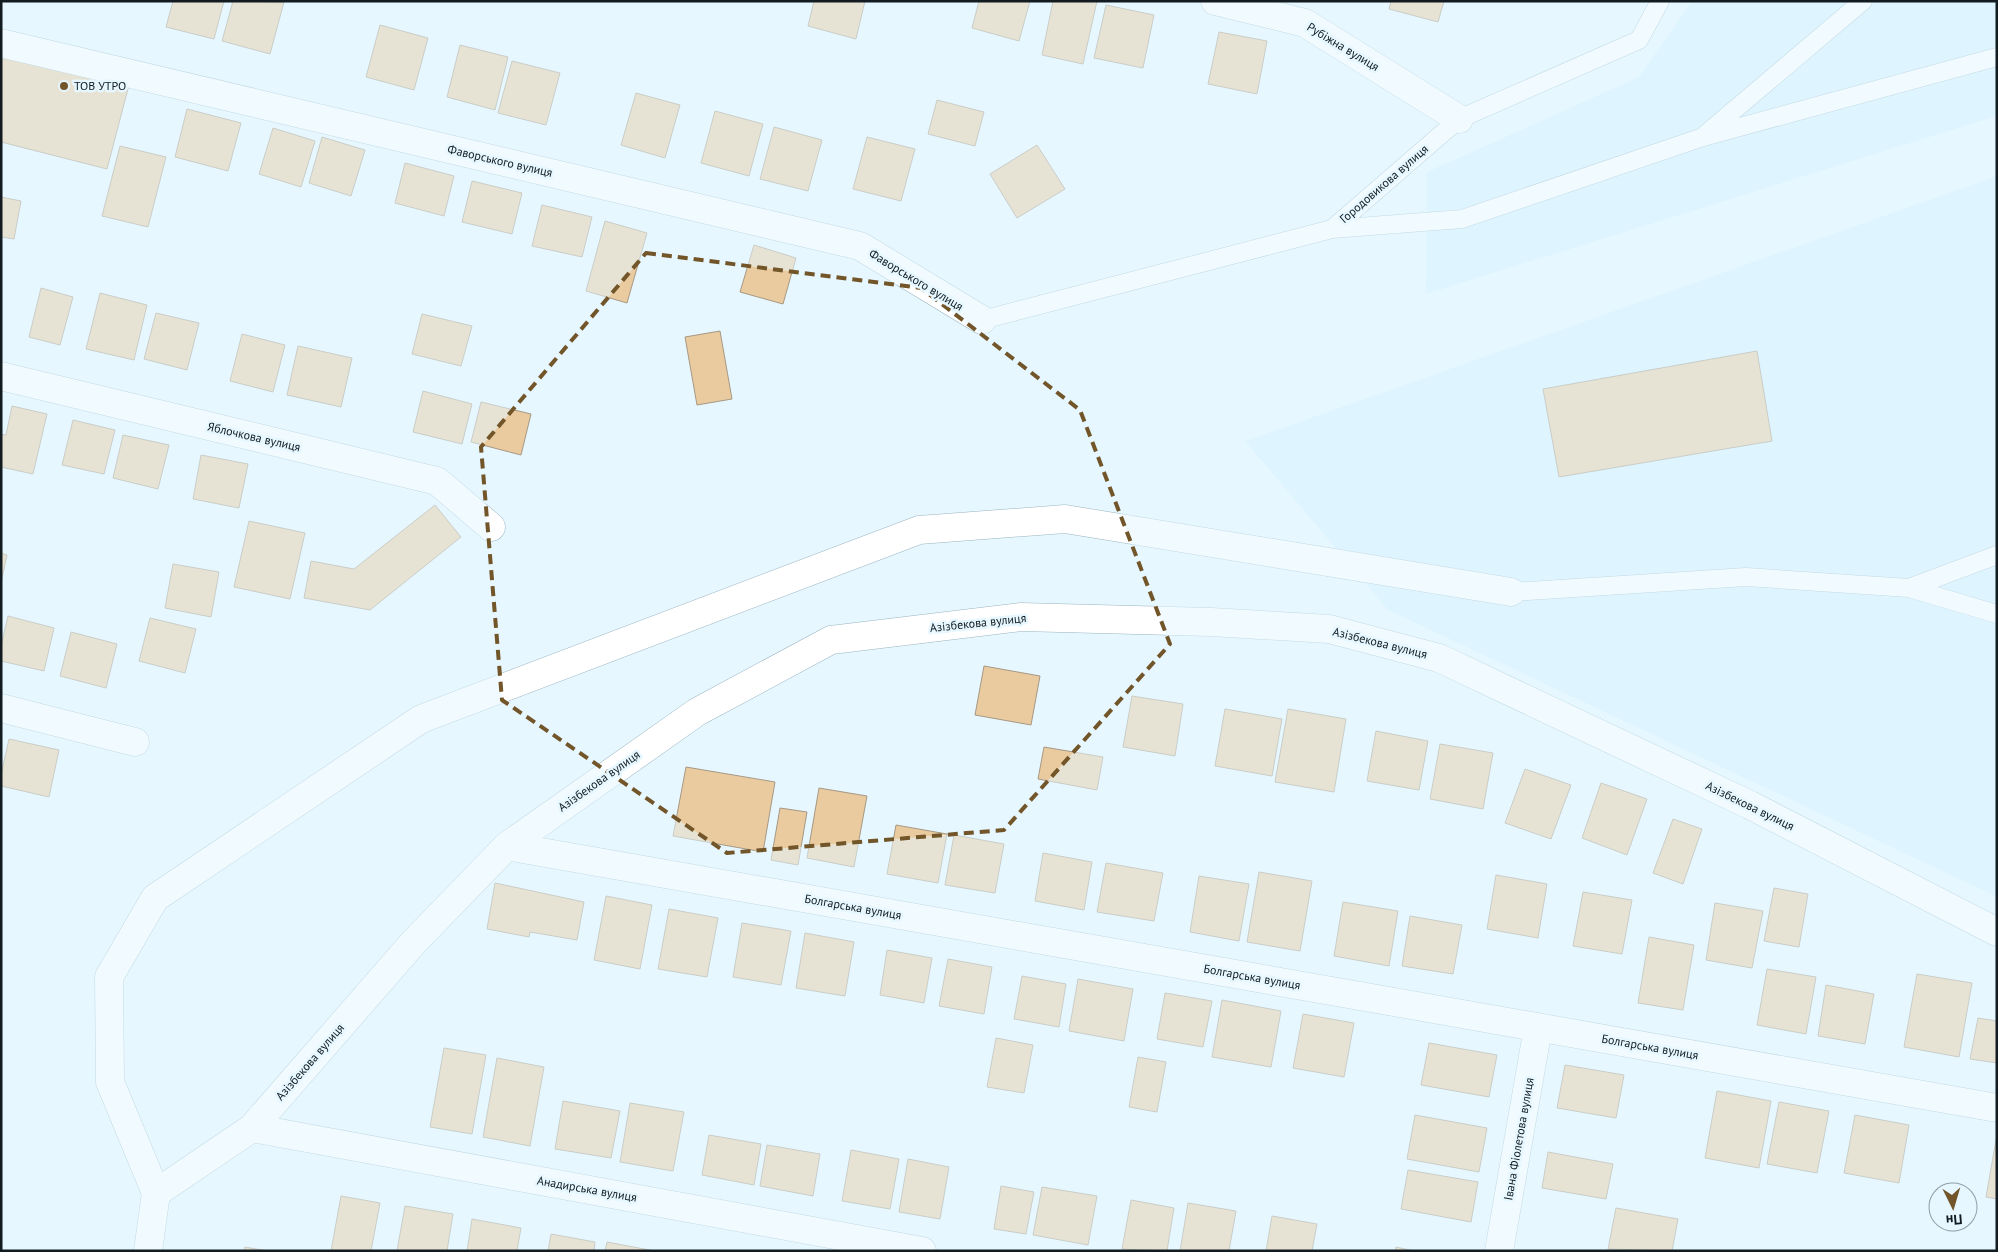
<svg xmlns="http://www.w3.org/2000/svg" width="1998" height="1252" font-family="'PT Sans',sans-serif">
  <rect width="100%" height="100%" fill="#e6f7ff"/>
  <g fill="#d5f1ff">
    <polygon points="1692,1 1997,1 1997,116 1426,294 1427,172 1639,77"/>
    <polygon points="1997,176 1997,897 1388,610 1245,441"/>
  </g>
  <g fill="#e9cb9f" stroke="#a79884">
    <polygon points="173,1 224,1 214,39 166,27"/>
    <polygon points="233,1 284,2 270,54 222,41"/>
    <polygon points="814,1 865,1 856,39 808,26"/>
    <polygon points="979,1 1030,1 1019,41 972,28"/>
    <polygon points="1053,1 1097,1 1083,64 1042,55"/>
    <polygon points="1391,1 1444,1 1438,22 1389,9"/>
    <polygon points="1106,5 1154,15 1143,68 1094,58"/>
    <polygon points="380,25 428,38 414,90 366,77"/>
    <polygon points="1219,32 1267,41 1257,94 1208,84"/>
    <polygon points="460,45 508,57 495,110 447,97"/>
    <polygon points="1,52 129,85 107,169 1,142"/>
    <polygon points="512,61 560,73 546,125 498,113"/>
    <polygon points="636,93 680,105 665,158 621,145"/>
    <polygon points="937,100 984,112 975,146 928,134"/>
    <polygon points="187,109 241,123 228,171 175,157"/>
    <polygon points="715,111 763,124 749,176 701,163"/>
    <polygon points="774,127 822,140 808,191 760,179"/>
    <polygon points="273,128 315,141 301,187 259,174"/>
    <polygon points="322,137 365,150 351,196 309,183"/>
    <polygon points="867,137 915,149 901,201 853,189"/>
    <polygon points="1037,145 1065,189 1017,218 990,174"/>
    <polygon points="120,146 166,157 148,227 102,216"/>
    <polygon points="405,163 454,176 444,216 395,203"/>
    <polygon points="472,181 522,193 512,234 462,222"/>
    <polygon points="1,197 21,201 14,239 1,237"/>
    <polygon points="542,205 592,217 582,257 532,246"/>
    <polygon points="605,221 647,233 627,303 586,291"/>
    <polygon points="754,245 796,258 783,304 740,292"/>
    <polygon points="41,288 73,297 60,345 29,337"/>
    <polygon points="100,293 147,305 134,360 86,349"/>
    <polygon points="156,313 199,323 187,370 144,359"/>
    <polygon points="422,314 472,326 461,366 412,354"/>
    <polygon points="720,331 732,399 697,405 685,337"/>
    <polygon points="242,334 285,345 273,392 230,381"/>
    <polygon points="298,346 352,358 341,407 287,395"/>
    <polygon points="1757,351 1772,441 1559,477 1543,389"/>
    <polygon points="423,391 472,404 462,444 413,432"/>
    <polygon points="481,402 531,414 521,455 471,442"/>
    <polygon points="12,406 47,414 33,474 1,467 1,434 6,435"/>
    <polygon points="73,420 115,430 104,474 62,465"/>
    <polygon points="123,435 169,445 158,489 113,478"/>
    <polygon points="201,455 248,464 239,508 193,499"/>
    <polygon points="435,505 461,537 370,610 304,598 311,561 354,569"/>
    <polygon points="249,521 305,533 290,599 234,587"/>
    <polygon points="1,553 7,555 1,583"/>
    <polygon points="173,564 219,572 211,617 165,608"/>
    <polygon points="8,616 54,628 44,671 1,661 1,646"/>
    <polygon points="150,618 196,629 185,673 139,661"/>
    <polygon points="71,632 117,644 106,688 60,676"/>
    <polygon points="984,666 1040,676 1031,725 975,715"/>
    <polygon points="1132,696 1183,704 1175,756 1123,747"/>
    <polygon points="1225,709 1282,719 1272,776 1215,766"/>
    <polygon points="1288,709 1346,719 1334,792 1275,782"/>
    <polygon points="1376,731 1428,741 1419,790 1367,781"/>
    <polygon points="9,739 59,750 49,797 1,786 1,775"/>
    <polygon points="1440,744 1493,753 1483,809 1430,799"/>
    <polygon points="1044,747 1103,757 1097,790 1038,779"/>
    <polygon points="686,767 775,782 763,852 673,836"/>
    <polygon points="1525,769 1571,785 1551,839 1505,823"/>
    <polygon points="1601,783 1647,799 1627,855 1582,838"/>
    <polygon points="819,788 867,796 854,867 807,858"/>
    <polygon points="780,808 807,812 798,865 771,860"/>
    <polygon points="1673,819 1702,829 1683,884 1653,873"/>
    <polygon points="896,825 947,834 938,883 887,874"/>
    <polygon points="954,835 1004,844 995,893 945,885"/>
    <polygon points="1043,853 1092,862 1084,910 1035,901"/>
    <polygon points="1106,863 1163,873 1154,921 1097,912"/>
    <polygon points="1259,872 1312,881 1300,951 1247,942"/>
    <polygon points="1496,875 1547,884 1538,938 1487,929"/>
    <polygon points="1199,876 1249,884 1239,941 1190,932"/>
    <polygon points="495,883 584,902 577,940 530,932 529,937 487,929"/>
    <polygon points="1774,888 1808,894 1799,947 1764,941"/>
    <polygon points="1583,892 1632,900 1622,954 1573,946"/>
    <polygon points="606,896 652,905 640,969 594,960"/>
    <polygon points="1343,902 1398,911 1389,966 1334,956"/>
    <polygon points="1715,903 1763,911 1752,968 1706,960"/>
    <polygon points="669,909 718,918 707,977 658,969"/>
    <polygon points="1410,916 1462,925 1453,974 1402,966"/>
    <polygon points="742,923 791,931 781,985 733,977"/>
    <polygon points="805,933 854,942 845,996 796,988"/>
    <polygon points="1649,937 1694,945 1683,1010 1638,1003"/>
    <polygon points="887,950 932,958 924,1003 880,995"/>
    <polygon points="948,959 992,967 984,1014 939,1006"/>
    <polygon points="1767,969 1816,977 1806,1034 1757,1025"/>
    <polygon points="1917,974 1972,983 1959,1057 1904,1047"/>
    <polygon points="1022,976 1066,984 1059,1027 1014,1019"/>
    <polygon points="1078,979 1133,989 1124,1041 1069,1031"/>
    <polygon points="1826,985 1874,994 1865,1044 1818,1036"/>
    <polygon points="1165,993 1212,1001 1203,1047 1157,1039"/>
    <polygon points="1222,1000 1281,1011 1271,1067 1212,1057"/>
    <polygon points="1303,1014 1354,1023 1344,1077 1293,1068"/>
    <polygon points="1978,1018 1997,1021 1997,1063 1970,1059"/>
    <polygon points="996,1038 1033,1045 1024,1093 987,1087"/>
    <polygon points="1429,1043 1497,1055 1489,1097 1421,1085"/>
    <polygon points="444,1048 486,1055 472,1134 430,1127"/>
    <polygon points="1138,1057 1166,1062 1157,1112 1129,1107"/>
    <polygon points="497,1058 544,1067 530,1146 483,1137"/>
    <polygon points="1565,1065 1624,1075 1616,1118 1557,1108"/>
    <polygon points="1717,1091 1771,1101 1759,1168 1705,1158"/>
    <polygon points="563,1101 620,1111 611,1158 555,1149"/>
    <polygon points="1779,1102 1829,1111 1817,1173 1767,1164"/>
    <polygon points="630,1103 684,1112 673,1171 620,1162"/>
    <polygon points="1415,1115 1487,1128 1479,1172 1407,1159"/>
    <polygon points="1855,1115 1909,1125 1899,1183 1844,1173"/>
    <polygon points="709,1135 761,1144 754,1185 702,1175"/>
    <polygon points="1996,1140 1997,1140 1997,1199 1986,1197"/>
    <polygon points="767,1145 820,1154 813,1196 760,1186"/>
    <polygon points="851,1150 899,1159 890,1209 842,1201"/>
    <polygon points="1548,1152 1613,1164 1606,1199 1542,1188"/>
    <polygon points="908,1159 949,1167 940,1219 899,1212"/>
    <polygon points="1408,1170 1478,1182 1471,1222 1401,1209"/>
    <polygon points="1001,1186 1034,1192 1026,1234 994,1229"/>
    <polygon points="1042,1187 1097,1196 1088,1245 1033,1235"/>
    <polygon points="341,1196 380,1203 371,1251 331,1251"/>
    <polygon points="1131,1200 1174,1208 1167,1251 1122,1249"/>
    <polygon points="1188,1203 1236,1211 1229,1251 1180,1251"/>
    <polygon points="405,1206 453,1214 447,1251 397,1251"/>
    <polygon points="1616,1208 1678,1219 1672,1251 1608,1249"/>
    <polygon points="1272,1216 1317,1224 1312,1251 1266,1251"/>
    <polygon points="472,1219 521,1228 517,1251 467,1251"/>
    <polygon points="551,1234 595,1242 594,1251 548,1251"/>
    <polygon points="607,1242 655,1251 605,1251"/>
    <polygon points="245,1247 267,1251 244,1251"/>
    <polygon points="1396,1247 1414,1251 1395,1251"/>
  </g>
  <g fill="none" stroke-linecap="round" stroke-linejoin="round">
    <defs>
      <g id="lane">
        <polyline points="1707,133 1863,1"/>
        <polyline points="1332,229 1462,219 1703,137 1997,57"/>
        <polyline points="982,320 1332,229 1459,119 1639,40 1660,1"/>
        <polyline points="1909,588 1997,555"/>
        <polyline points="1511,592 1746,577 1909,588 1997,614"/>
      </g>
      <g id="street">
        <polyline points="1215,1 1305,23 1459,119"/>
        <polyline points="1,43 860,246 982,320"/>
        <polyline points="1,376 437,481 491,527"/>
        <polyline points="1,708 135,742"/>
        <polyline points="507,846 1997,1108"/>
        <polyline points="252,1128 922,1251"/>
        <polyline points="156,1193 110,1082 109,977 155,898 421,719 919,530 1065,519 1511,592"/>
        <polyline points="148,1251 156,1193 252,1128 413,943 507,846 697,712 831,640 1021,617 1211,622 1329,629 1439,658 1750,805 1997,932"/>
        <polyline points="1499,1251 1538,1028"/>
      </g>
    </defs>
    <use href="#lane" stroke="#9bb5c1" stroke-width="19"/>
    <use href="#street" stroke="#9bb5c1" stroke-width="29"/>
    <use href="#lane" stroke="#fff" stroke-width="18"/>
    <use href="#street" stroke="#fff" stroke-width="28"/>
  </g>
  <path d="M0 0H1998V1252H0ZM 646,253 L 921,288 L 1080,410 L 1170,644 L 1004,830 L 727,853 L 502,700 L 481,447 Z" fill="#e6f7ff" fill-opacity=".55" fill-rule="evenodd"/>
  <path fill="none" stroke="#725529" stroke-width="4" stroke-dasharray="10 6" stroke-linejoin="round" d="M 646,253 L 921,288 L 1080,410 L 1170,644 L 1004,830 L 727,853 L 502,700 L 481,447 Z"/>
  <circle fill="#725529" stroke="#e6f7ff" stroke-width="2" cx="64" cy="86" r="5"/>
  <g text-anchor="middle" stroke-width="5" stroke-linejoin="round" paint-order="stroke">
    <g font-size="12" fill="#111b20" stroke="#e6f7ff">
      <text transform="translate(1343 47) rotate(31)" y="4">Рубіжна вулиця</text>
      <text transform="translate(500 161) rotate(13)" y="4">Фаворського вулиця</text>
      <text transform="translate(1384 184) rotate(-41)" y="4">Городовикова вулиця</text>
      <text transform="translate(916 280) rotate(31)" y="4">Фаворського вулиця</text>
      <text transform="translate(254 437) rotate(13)" y="4">Яблочкова вулиця</text>
      <text transform="translate(978 623) rotate(-6)" y="4">Азізбекова вулиця</text>
      <text transform="translate(1380 643) rotate(14)" y="4">Азізбекова вулиця</text>
      <text transform="translate(599 781) rotate(-35)" y="4">Азізбекова вулиця</text>
      <text transform="translate(1750 806) rotate(26)" y="4">Азізбекова вулиця</text>
      <text transform="translate(853 907) rotate(10)" y="4">Болгарська вулиця</text>
      <text transform="translate(1252 977) rotate(10)" y="4">Болгарська вулиця</text>
      <text transform="translate(1650 1047) rotate(10)" y="4">Болгарська вулиця</text>
      <text transform="translate(310 1062) rotate(-49)" y="4">Азізбекова вулиця</text>
      <text transform="translate(1519 1139) rotate(-80)" y="4">Івана Фіолетова вулиця</text>
      <text transform="translate(587 1189) rotate(10)" y="4">Анадирська вулиця</text>
    </g>
    <g font-size="12" fill="#111b20" stroke="#e6f7ff" text-anchor="start">
      <text x="74" y="90">ТОВ УТРО</text>
    </g>
  </g>
  <rect width="1998" height="1252" fill="none" stroke="#111b20" stroke-width="5"/>
  <g transform="translate(1953 1207) rotate(175)"><circle r="24" fill="#e6f7ff" stroke="#919fa6"/>
  <path d="M0-4L9 19L0 12L-9 19Z" fill="#725529"/>
  <text y="-8" font-size="14" font-weight="bold" text-anchor="middle" fill="#111b20">Пн</text>
  </g>
</svg>
